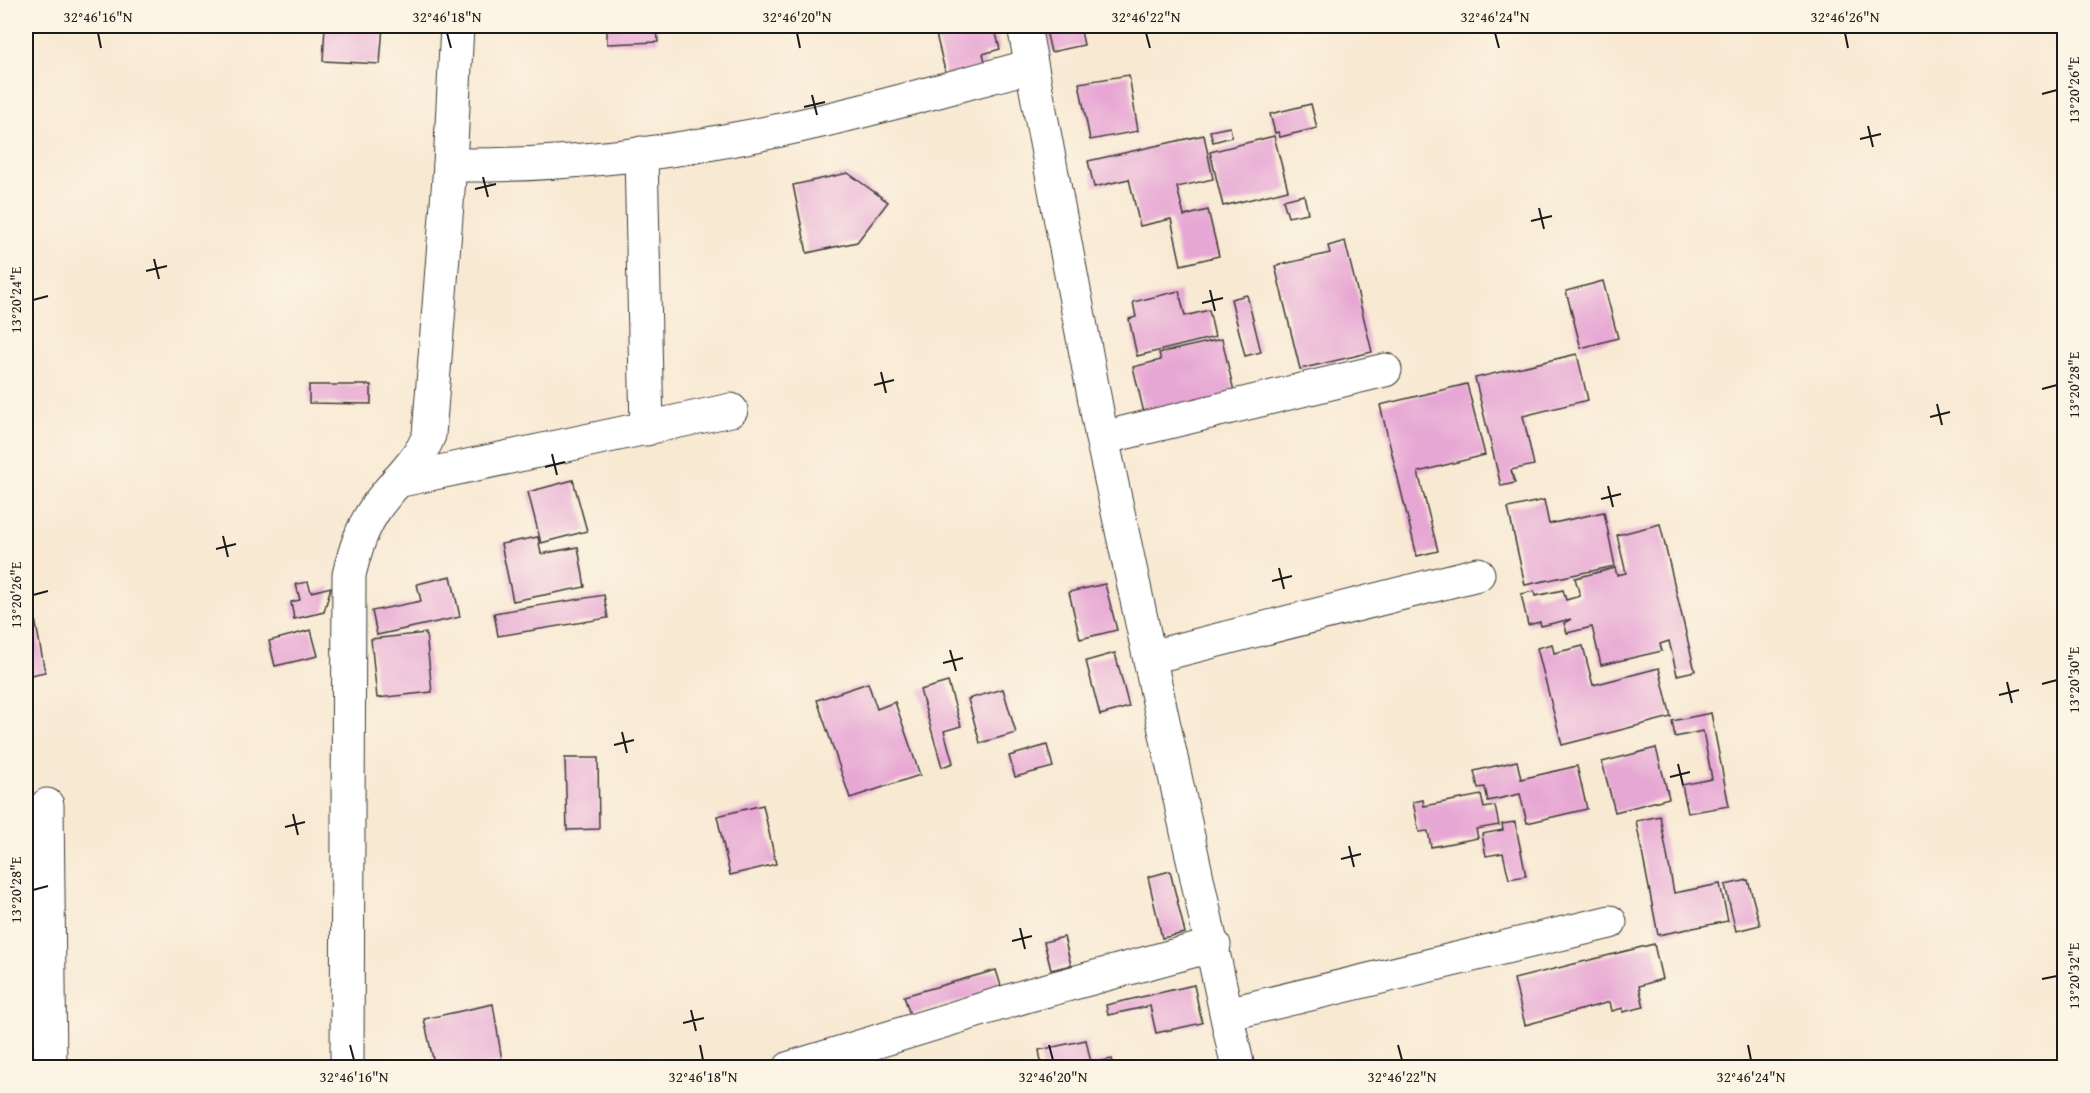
<svg xmlns="http://www.w3.org/2000/svg" width="2090" height="1093" font-family="'Gentium Book Plus',serif">
  <rect width="100%" height="100%" fill="#fcf5e5"/>
  <filter id="ink" filterUnits="userSpaceOnUse"><feTurbulence type="fractalNoise" baseFrequency=".0167" numOctaves="2"/><feDisplacementMap in="SourceGraphic" scale="12" xChannelSelector="R" yChannelSelector="G"/><feConvolveMatrix kernelMatrix="1 2 1 2 8 2 1 2 1" color-interpolation-filters="sRGB"/></filter>
  <filter id="wash" filterUnits="userSpaceOnUse"><feTurbulence type="fractalNoise" baseFrequency=".008" numOctaves="4" result="noise"/><feDisplacementMap in="SourceGraphic" scale="24" xChannelSelector="R" yChannelSelector="G"/><feGaussianBlur stdDeviation="1.35" result="paint"/><feColorMatrix in="noise" values="0 0 0 0 0 0 0 0 0 0 0 0 0 0 0 0 0 1.4 0 .05"/><feComposite in="paint" operator="in"/></filter>
  <g filter="url(#wash)">
    <rect width="100%" height="100%" fill="#f8e9d3"/>
    <g id="blocks">
      <g fill="#e7a7d4">
        <polygon points="325,26 383,26 380,64 323,61"/>
        <polygon points="607,26 657,26 658,42 607,44"/>
        <polygon points="934,26 994,26 1000,49 983,54 987,68 947,79"/>
        <polygon points="1045,26 1080,26 1084,45 1051,52"/>
        <polygon points="1129,75 1138,131 1090,140 1079,83"/>
        <polygon points="1311,104 1317,128 1280,137 1278,132 1275,133 1270,114"/>
        <polygon points="1230,127 1232,137 1213,142 1210,131"/>
        <polygon points="1204,135 1213,179 1177,187 1184,216 1208,210 1219,256 1181,265 1171,219 1140,226 1129,179 1094,187 1088,161"/>
        <polygon points="1274,136 1288,190 1223,206 1210,152"/>
        <polygon points="848,173 888,202 857,242 807,253 793,185"/>
        <polygon points="1304,195 1308,213 1288,217 1283,200"/>
        <polygon points="1345,241 1372,352 1300,369 1275,266 1330,253 1328,246"/>
        <polygon points="1603,281 1618,338 1581,348 1566,291"/>
        <polygon points="1179,291 1185,316 1209,310 1215,337 1137,356 1129,319 1136,317 1133,302"/>
        <polygon points="1247,295 1261,352 1245,356 1231,299"/>
        <polygon points="1222,339 1236,400 1144,413 1133,367 1161,360 1159,353"/>
        <polygon points="1577,354 1588,400 1523,416 1534,465 1511,470 1515,483 1501,486 1475,378"/>
        <polygon points="1467,384 1485,455 1418,472 1438,551 1417,556 1380,405"/>
        <polygon points="309,385 371,385 371,404 309,403"/>
        <polygon points="573,480 587,531 541,543 528,492"/>
        <polygon points="1544,500 1549,524 1604,512 1615,566 1525,585 1508,508"/>
        <polygon points="1660,524 1695,671 1677,675 1669,641 1660,644 1662,651 1601,665 1592,627 1567,633 1564,623 1571,619 1541,626 1540,622 1528,625 1521,594 1534,591 1535,596 1563,590 1566,600 1580,596 1575,578 1615,568 1617,575 1626,573 1617,535"/>
        <polygon points="538,537 541,554 578,547 585,587 513,601 501,544"/>
        <polygon points="451,576 460,617 377,635 372,611 421,601 417,584"/>
        <polygon points="308,582 311,592 331,587 324,612 294,619 291,602 300,600 296,584"/>
        <polygon points="1105,584 1117,630 1080,639 1069,592"/>
        <polygon points="604,595 608,618 498,636 494,613"/>
        <polygon points="35,619 45,672 26,676 26,621"/>
        <polygon points="311,630 318,656 275,666 269,641"/>
        <polygon points="426,633 432,692 377,698 371,639"/>
        <polygon points="1552,644 1554,653 1583,646 1593,685 1659,668 1671,717 1562,745 1537,648"/>
        <polygon points="1115,653 1129,707 1100,715 1086,661"/>
        <polygon points="948,682 961,726 944,731 953,763 942,767 920,690"/>
        <polygon points="868,683 877,709 895,702 920,775 850,798 817,700"/>
        <polygon points="1003,689 1016,733 980,743 968,699"/>
        <polygon points="1711,713 1729,806 1688,813 1682,785 1712,779 1703,731 1675,737 1672,721"/>
        <polygon points="1047,745 1053,767 1015,777 1009,756"/>
        <polygon points="1656,748 1669,798 1615,812 1602,762"/>
        <polygon points="565,758 598,758 599,829 567,830"/>
        <polygon points="1517,761 1521,779 1577,766 1587,809 1527,823 1520,794 1488,801 1485,787 1478,788 1474,771"/>
        <polygon points="1481,795 1484,808 1495,806 1499,825 1476,829 1478,838 1431,847 1428,831 1419,832 1413,802 1423,800 1424,806"/>
        <polygon points="763,805 776,864 730,875 717,816"/>
        <polygon points="1660,816 1674,893 1720,884 1728,921 1658,935 1636,821"/>
        <polygon points="1515,822 1526,876 1509,879 1503,853 1486,856 1482,834 1503,830 1502,824"/>
        <polygon points="1170,871 1185,933 1162,938 1148,877"/>
        <polygon points="1748,880 1760,925 1736,931 1725,885"/>
        <polygon points="26,916 35,916 34,1004 26,1004"/>
        <polygon points="1064,937 1071,965 1051,970 1044,942"/>
        <polygon points="1654,944 1662,979 1639,986 1644,1007 1623,1012 1623,1008 1612,1011 1610,1002 1525,1025 1514,979"/>
        <polygon points="996,970 1002,989 910,1015 904,996"/>
        <polygon points="1194,985 1202,1023 1156,1033 1150,1006 1108,1015 1106,1005"/>
        <polygon points="493,1004 502,1061 481,1068 435,1068 424,1019"/>
        <polygon points="1086,1040 1091,1063 1112,1059 1114,1068 1042,1068 1039,1050"/>
      </g>
    </g>
  </g>
  <g filter="url(#ink)">
    <use href="#blocks" fill-opacity="0" stroke="#3d3b37" stroke-width="1.5"/>
    <g fill="none" stroke-linecap="round" stroke-linejoin="round">
      <defs>
        <g id="minor">
          <polyline points="1024,26 1102,438 1238,1068"/>
          <polyline points="641,153 647,429"/>
          <path d="M 450,165 C 544,166 642,157 735,139 C 835,121 933,92 1031,66"/>
          <polyline points="1102,438 1385,370"/>
          <polyline points="397,481 731,410"/>
          <polyline points="1151,657 1478,574"/>
          <polyline points="47,805 50,1068"/>
          <polyline points="1227,1014 1610,922"/>
          <path d="M 347,1068 L 349,575 C 355,550 362,527 377,506 C 394,482 419,462 429,435 L 450,165 L 457,26"/>
          <polyline points="790,1068 1029,995 1214,945"/>
        </g>
      </defs>
      <use href="#minor" stroke="#3d3b37" stroke-width="35"/>
      <use href="#minor" stroke="#fff" stroke-width="33"/>
    </g>
  </g>
  <path fill="none" stroke="#1c1c1c" stroke-width="2" d="M 98,33 L 101,48M 447,33 L 451,48M 797,33 L 800,48M 1146,33 L 1150,48M 1495,33 L 1499,48M 1845,33 L 1848,48M 2042,94 L 2057,90M 812,95 L 817,115M 804,107 L 825,102M 1868,126 L 1873,147M 1860,139 L 1881,134M 483,177 L 488,197M 475,189 L 496,184M 1539,208 L 1544,229M 1531,221 L 1552,216M 154,259 L 159,279M 146,271 L 167,266M 1210,290 L 1215,311M 33,300 L 48,296M 1202,303 L 1223,298M 881,372 L 886,393M 874,385 L 894,380M 2042,389 L 2057,385M 1937,404 L 1942,425M 1930,417 L 1950,412M 552,454 L 557,475M 545,467 L 565,462M 1608,486 L 1613,507M 1601,499 L 1621,494M 223,536 L 228,557M 216,549 L 236,544M 1279,568 L 1284,589M 1272,581 L 1292,576M 33,595 L 48,591M 950,650 L 956,671M 943,663 L 963,658M 2007,682 L 2012,703M 2042,684 L 2057,680M 1999,695 L 2019,690M 622,732 L 627,753M 614,745 L 634,740M 1678,764 L 1683,785M 1670,777 L 1690,772M 293,814 L 298,835M 285,827 L 305,822M 1349,846 L 1354,867M 1341,859 L 1361,854M 33,890 L 48,886M 1020,928 L 1025,949M 1012,941 L 1032,936M 2042,979 L 2057,976M 691,1010 L 696,1031M 683,1023 L 704,1018M 350,1045 L 354,1060M 700,1045 L 703,1060M 1049,1045 L 1053,1060M 1398,1045 L 1402,1060M 1748,1045 L 1751,1060"/>
  <rect width="2090" height="1093" fill="none" stroke="#fcf5e5" stroke-width="66"/>
  <rect x="33" y="33" width="2024" height="1027" fill="none" stroke="#1c1c1c" stroke-width="2"/>
  <g font-size="15" text-anchor="middle" fill="#1c1c1c">
    <text x="98" y="22">32°46'16"N</text>
    <text x="447" y="22">32°46'18"N</text>
    <text x="797" y="22">32°46'20"N</text>
    <text x="1146" y="22">32°46'22"N</text>
    <text x="1495" y="22">32°46'24"N</text>
    <text x="1845" y="22">32°46'26"N</text>
    <text transform="translate(2074 90) rotate(-90)" y="5">13°20'26"E</text>
    <text transform="translate(16 300) rotate(-90)" y="5">13°20'24"E</text>
    <text transform="translate(2074 385) rotate(-90)" y="5">13°20'28"E</text>
    <text transform="translate(16 595) rotate(-90)" y="5">13°20'26"E</text>
    <text transform="translate(2074 680) rotate(-90)" y="5">13°20'30"E</text>
    <text transform="translate(16 890) rotate(-90)" y="5">13°20'28"E</text>
    <text transform="translate(2074 976) rotate(-90)" y="5">13°20'32"E</text>
    <text x="354" y="1082">32°46'16"N</text>
    <text x="703" y="1082">32°46'18"N</text>
    <text x="1053" y="1082">32°46'20"N</text>
    <text x="1402" y="1082">32°46'22"N</text>
    <text x="1751" y="1082">32°46'24"N</text>
  </g>
</svg>
